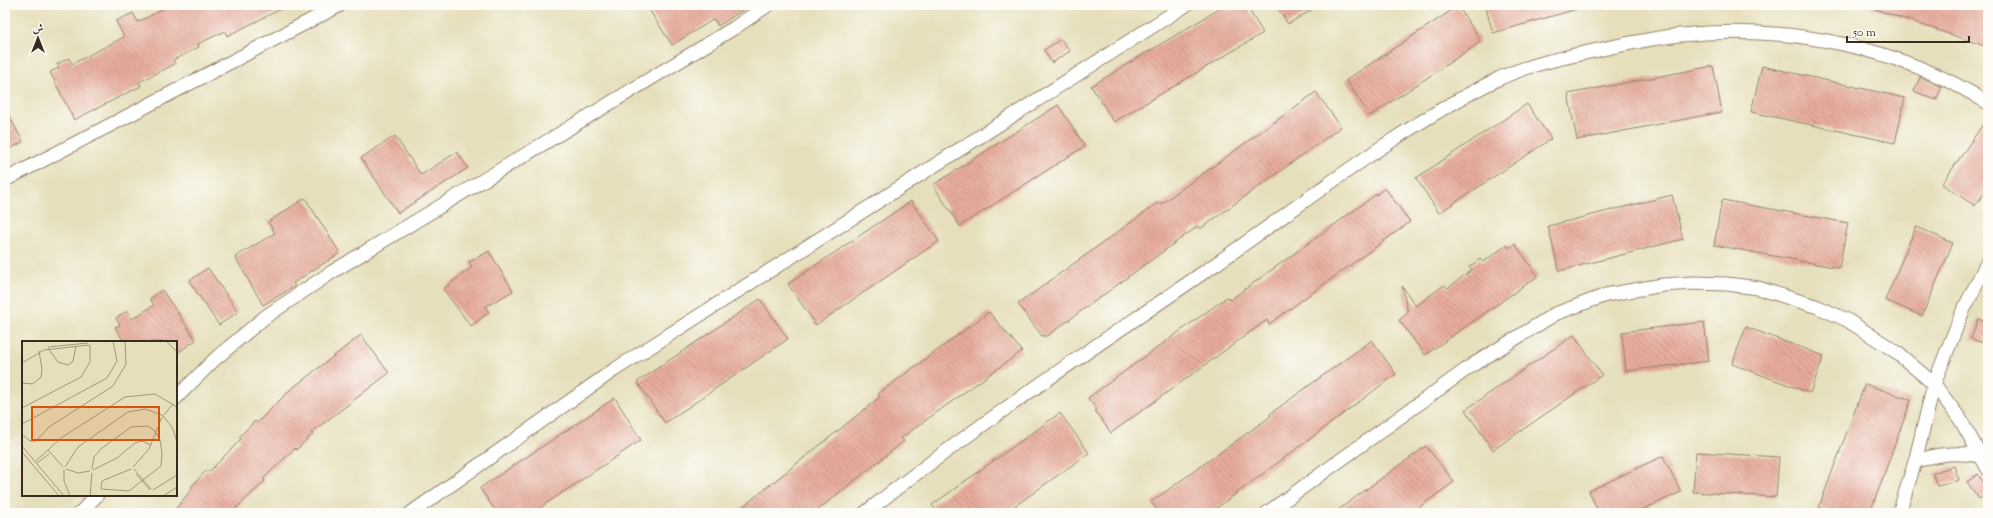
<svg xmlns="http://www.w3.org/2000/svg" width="1993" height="518" font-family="'Sorts Mill Goudy',Amiri,serif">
  <defs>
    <pattern id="building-back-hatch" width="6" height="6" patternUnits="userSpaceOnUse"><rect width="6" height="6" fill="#e7ac9c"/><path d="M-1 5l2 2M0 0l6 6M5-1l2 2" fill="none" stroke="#bc8c7f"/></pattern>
  </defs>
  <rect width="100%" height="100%" fill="#fdfcf7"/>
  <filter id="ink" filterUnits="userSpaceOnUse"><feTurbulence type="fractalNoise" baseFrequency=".025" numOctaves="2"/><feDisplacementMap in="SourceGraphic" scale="8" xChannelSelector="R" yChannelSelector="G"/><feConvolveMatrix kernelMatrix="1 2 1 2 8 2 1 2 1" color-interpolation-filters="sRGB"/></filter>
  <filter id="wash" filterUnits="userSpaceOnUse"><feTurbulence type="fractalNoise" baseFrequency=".012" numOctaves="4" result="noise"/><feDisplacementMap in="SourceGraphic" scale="16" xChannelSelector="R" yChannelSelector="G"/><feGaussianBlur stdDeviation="0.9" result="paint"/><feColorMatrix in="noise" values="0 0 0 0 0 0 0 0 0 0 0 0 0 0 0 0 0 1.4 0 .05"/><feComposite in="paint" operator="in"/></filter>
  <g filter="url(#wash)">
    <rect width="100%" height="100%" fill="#e6dfbb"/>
    <g id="blocks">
      <g fill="url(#building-back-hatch)">
        <polygon points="171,5 289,5 227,36 225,31 198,44 199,47 173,60 175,64 139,82 141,86 74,120 50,72 59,68 57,64 69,58 72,64 124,37 116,21 133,13 138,22"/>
        <polygon points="646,5 751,5 718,26 714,19 672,45"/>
        <polygon points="1226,5 1246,5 1263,33 1114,122 1091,86"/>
        <polygon points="1276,5 1320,5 1288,24"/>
        <polygon points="1485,5 1577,5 1577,9 1493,33"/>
        <polygon points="1870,5 1988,5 1988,47 1869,7"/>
        <polygon points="1458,6 1479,38 1479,43 1370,116 1346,80"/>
        <polygon points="1061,39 1070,51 1052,63 1044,50"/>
        <polygon points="1713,66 1722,112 1577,140 1568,94"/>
        <polygon points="1762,66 1905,98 1895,143 1751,112"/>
        <polygon points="1920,77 1942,87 1936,100 1914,91"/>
        <polygon points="1316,92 1341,127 1200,229 1198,226 1047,336 1042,336 1018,304 1159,202 1161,204"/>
        <polygon points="1527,104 1551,139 1439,213 1416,178"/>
        <polygon points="1058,105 1085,146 960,226 933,185"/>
        <polygon points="5,108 23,142 5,151"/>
        <polygon points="1988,117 1988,187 1975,206 1942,184"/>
        <polygon points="395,136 421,175 457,152 468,168 398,213 361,158"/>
        <polygon points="1385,188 1410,222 1269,324 1267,320 1111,433 1095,411 1097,410 1088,398 1227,297 1230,300"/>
        <polygon points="1672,195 1683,239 1559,271 1548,226"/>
        <polygon points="305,198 340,253 293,283 295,286 263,305 235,257 275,233 268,222"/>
        <polygon points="1722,200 1848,223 1839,268 1714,245"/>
        <polygon points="911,201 939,241 816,325 788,284"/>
        <polygon points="1916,227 1953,243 1922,316 1885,300"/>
        <polygon points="1515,244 1538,276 1425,355 1399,320 1408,313 1402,286 1416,306 1444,285 1448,288 1472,270 1469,267 1480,259 1483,262 1507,245 1508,248"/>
        <polygon points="489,251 513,291 485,307 489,312 471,326 443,289 472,267 469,262"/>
        <polygon points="208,268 238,312 219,325 189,281"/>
        <polygon points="162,290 196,340 176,354 176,342 124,342 115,327 120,325 116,318 127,311 132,319 154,305 150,299"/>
        <polygon points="760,299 788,339 665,423 637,382"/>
        <polygon points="989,312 1022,351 901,438 904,441 814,513 735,513 880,397 878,394"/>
        <polygon points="1978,319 1988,323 1988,332 1984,343 1971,339"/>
        <polygon points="1704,322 1709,361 1626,371 1622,332"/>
        <polygon points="1746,327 1824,356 1810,393 1732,364"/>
        <polygon points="361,335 389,373 311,433 313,434 296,450 295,448 263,479 265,481 231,513 172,513 193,488 191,487 207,470 209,472 241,439 239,437 255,421 257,423 290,390"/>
        <polygon points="1574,335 1602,375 1493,450 1465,410"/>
        <polygon points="1372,340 1396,374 1299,447 1210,513 1159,513 1151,502 1271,416 1270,414"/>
        <polygon points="1865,384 1911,400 1870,513 1835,513 1819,507"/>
        <polygon points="615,398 641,440 532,513 497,513 480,488"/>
        <polygon points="1060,413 1089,453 1005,513 938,513 932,505"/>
        <polygon points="1426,446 1454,482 1411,513 1334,513"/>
        <polygon points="1696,452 1779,457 1776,497 1693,492"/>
        <polygon points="1663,456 1681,492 1635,513 1599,513 1589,491"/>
        <polygon points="1954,466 1959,480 1938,486 1933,473"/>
        <polygon points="1978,474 1988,489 1988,493 1979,499 1967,482"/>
      </g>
    </g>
  </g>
  <g filter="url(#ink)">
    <use href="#blocks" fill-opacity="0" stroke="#90846c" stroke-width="1"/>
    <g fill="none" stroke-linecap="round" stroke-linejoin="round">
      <defs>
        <g id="street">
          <polyline points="5,180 340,5"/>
          <polyline points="176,398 215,359 265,317 332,272 734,28 768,5"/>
          <path d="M 1915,462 C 1938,453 1957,452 1981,456"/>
          <polyline points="80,513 97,495"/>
          <polyline points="411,513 614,370 1186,5"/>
          <path d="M 865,513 C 976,425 1094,348 1210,268 C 1303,204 1399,127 1500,78 C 1531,64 1565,57 1598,50 C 1625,44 1653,38 1680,35 C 1786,24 1898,46 1988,103"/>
          <polyline points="1267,513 1471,366 1555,314 1606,295 1663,285 1694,283 1727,284 1758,288 1818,307 1847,320 1895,351 1934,384 1960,419 1988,469"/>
          <polyline points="1899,513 1915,462 1934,384 1962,313 1988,261"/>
        </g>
      </defs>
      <use href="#street" stroke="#90846c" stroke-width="15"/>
      <use href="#street" stroke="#fff" stroke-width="13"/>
    </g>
  </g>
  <g transform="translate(22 341)">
    <rect width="155" height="155" fill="#e6dfbb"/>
    <path fill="none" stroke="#a2977c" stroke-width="1" d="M 144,0 L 155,11M 26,6 L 66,2M 26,7 L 36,21 L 46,24 L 51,20 L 54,5M 0,22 L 22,9 L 67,4M 0,42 L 11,43 L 19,36 L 20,28 L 17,10M 0,67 L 59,36 L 68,21 L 68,4M 142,74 L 151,63M 142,76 L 140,74 L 150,86 L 155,101M 0,83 L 85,37 L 95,20 L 91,0M 0,93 L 8,100 L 14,100 L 27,86 L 91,45 L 104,23 L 103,0M 0,105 L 42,155M 26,109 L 41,126M 0,111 L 37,155M 14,120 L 39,97 L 103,56 L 133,53 L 155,66M 15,122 L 27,113M 43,126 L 56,106 L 106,71 L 123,68 L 140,74M 111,126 L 127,108 L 140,76M 44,128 L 56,132 L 68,130M 70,128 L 72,116 L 80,107 L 109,86 L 126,85 L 133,90 L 138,99 L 140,112 L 139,125 L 107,150 L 79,148 L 80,140 L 109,128M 112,128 L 129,148M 42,129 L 42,140 L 48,155M 71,129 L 95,117 L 113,102 L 120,100 L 129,104M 114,133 L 128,149M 131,149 L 155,134M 68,155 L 70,132M 141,155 L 155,146"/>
    <path fill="#d7540e" fill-opacity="0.15" stroke="#d7540e" stroke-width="2" d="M 10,66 L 137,66 L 137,99 L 10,99 Z"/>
    <rect width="155" height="155" fill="none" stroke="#3b2a1e" stroke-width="2"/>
  </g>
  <rect width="1993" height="518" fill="none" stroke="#fdfcf7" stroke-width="20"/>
  <g transform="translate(38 38)" stroke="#fdfcf7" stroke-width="3" paint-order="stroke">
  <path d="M0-3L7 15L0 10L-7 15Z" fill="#3b2a1e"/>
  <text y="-6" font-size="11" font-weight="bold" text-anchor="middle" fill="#3b2a1e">ش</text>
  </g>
  <path d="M1847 36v6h122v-6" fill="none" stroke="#3b2a1e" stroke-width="2"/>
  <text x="1853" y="36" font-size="12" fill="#3b2a1e" stroke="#fdfcf7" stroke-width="3" paint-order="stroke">50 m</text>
</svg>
